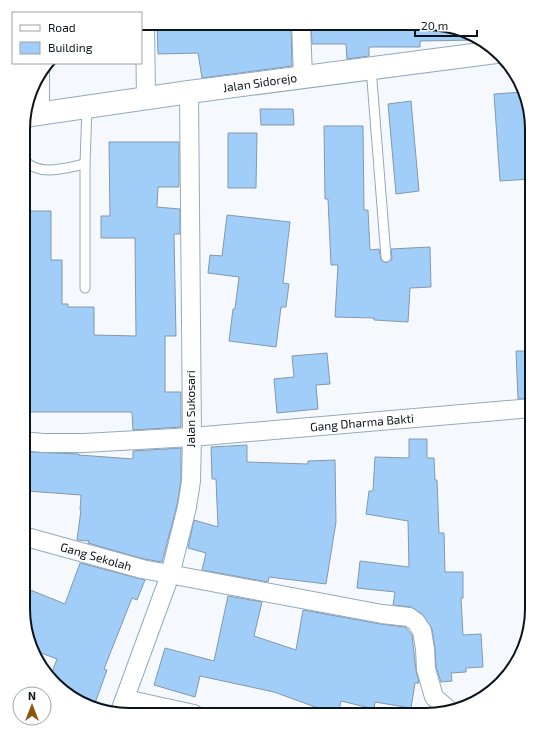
<svg xmlns="http://www.w3.org/2000/svg" width="555" height="738" font-family="'Exo 2',sans-serif">
  <rect width="100%" height="100%" fill="#f5f9fe"/>
  <g fill="#a0cef8" stroke="#8398ac">
    <polygon points="157,23 291,23 292,66 202,78 198,53 158,54"/>
    <polygon points="311,24 440,24 480,40 420,41 420,47 369,47 369,56 347,59 346,44 312,44"/>
    <polygon points="523,92 530,179 500,181 494,94"/>
    <polygon points="411,101 419,191 396,194 388,104"/>
    <polygon points="260,109 293,109 294,125 261,125"/>
    <polygon points="324,126 363,126 364,210 368,210 370,250 379,249 381,260 386,263 392,259 391,249 430,247 431,287 410,288 408,322 374,320 374,318 335,317 338,265 331,265 328,199 325,199"/>
    <polygon points="228,133 257,133 256,188 228,188"/>
    <polygon points="109,142 179,142 179,187 158,187 157,207 180,209 180,234 174,234 176,336 165,336 165,392 181,392 181,427 133,430 132,412 23,412 24,219 27,219 27,211 51,211 51,260 62,260 62,304 68,304 68,307 94,307 94,335 136,336 135,238 101,238 101,216 110,216"/>
    <polygon points="227,215 290,222 283,283 289,284 286,307 281,307 276,347 229,341 233,309 235,309 239,277 208,273 210,255 222,256"/>
    <polygon points="516,351 532,351 532,398 518,399"/>
    <polygon points="327,353 330,384 316,385 318,409 277,413 274,379 294,377 292,356"/>
    <polygon points="409,439 427,439 427,458 434,458 435,480 437,480 439,533 444,533 445,572 463,572 463,598 461,598 463,635 481,634 483,667 466,668 466,672 451,673 452,681 441,682 436,667 435,648 432,629 422,614 411,607 393,605 395,592 357,588 360,561 409,567 408,521 366,514 369,491 373,491 375,457 409,458"/>
    <polygon points="247,445 247,462 308,464 308,461 335,460 336,522 326,584 269,577 268,582 202,570 206,553 188,548 194,520 218,527 216,479 212,479 211,447"/>
    <polygon points="181,448 181,480 177,505 162,562 144,559 88,543 89,541 77,540 81,510 80,510 81,495 27,491 29,452 79,454 79,455 133,459 133,451"/>
    <polygon points="80,563 145,580 137,600 132,598 104,669 107,670 94,706 70,697 51,675 57,659 33,650 23,609 23,587 65,604"/>
    <polygon points="228,596 262,602 254,636 296,650 303,610 380,624 405,627 412,635 416,670 419,683 415,683 411,708 375,702 374,709 341,701 338,715 317,715 318,708 274,692 200,676 195,697 154,685 165,648 214,661"/>
  </g>
  <g fill="none" stroke-linecap="round" stroke-linejoin="round">
    <defs>
      <g id="lane">
        <polyline points="371,68 386,257"/>
        <path d="M 24,160 C 40,177 64,168 85,164"/>
        <polyline points="85,288 85,164 87,107"/>
      </g>
      <g id="street">
        <polyline points="145,23 146,98"/>
        <polyline points="301,24 303,77"/>
        <polyline points="40,114 40,73"/>
        <polyline points="23,441 43,443 84,443 192,437 532,408"/>
        <polyline points="23,536 142,569 382,614 409,617 416,622 422,631 425,649 426,669 434,697 449,710"/>
        <polyline points="125,699 194,714"/>
        <polyline points="119,714 170,575 187,507 191,481 192,437 189,92"/>
      </g>
      <polyline id="secondary" points="24,116 189,92 496,52"/>
    </defs>
    <use href="#lane" stroke="#94aabe" stroke-width="11"/>
    <use href="#street" stroke="#94aabe" stroke-width="20"/>
    <use href="#secondary" stroke="#94aabe" stroke-width="24"/>
    <use href="#lane" stroke="#fff" stroke-width="9"/>
    <use href="#street" stroke="#fff" stroke-width="18"/>
    <use href="#secondary" stroke="#fff" stroke-width="22"/>
  </g>
  <g text-anchor="middle" stroke-width="4" stroke-linejoin="round" paint-order="stroke">
    <g font-size="12" fill="#0c141b" stroke="#fff">
      <text transform="translate(260 83) rotate(-8)" y="4">Jalan Sidorejo</text>
      <text transform="translate(191 409) rotate(-90)" y="4">Jalan Sukosari</text>
      <text transform="translate(362 423) rotate(-5)" y="4">Gang Dharma Bakti</text>
      <text transform="translate(96 557) rotate(16)" y="4">Gang Sekolah</text>
    </g>
  </g>
  <path d="M0 0H555V738H0ZM129 30H426A99 99 0 0 1 525 129V609A99 99 0 0 1 426 708H129A99 99 0 0 1 30 609V129A99 99 0 0 1 129 30Z" fill="#fff" fill-rule="evenodd"/>
  <path fill="none" stroke="#0c141b" stroke-width="2" d="M129 30H426A99 99 0 0 1 525 129V609A99 99 0 0 1 426 708H129A99 99 0 0 1 30 609V129A99 99 0 0 1 129 30Z"/>
  <rect x="12" y="12" width="130" height="52" fill="#ffffff" stroke="#9ea1a4"/>
  <rect x="20" y="25" width="20" height="6" fill="#ffffff" stroke="#9ea1a4"/>
  <text x="48" y="32" font-size="12" fill="#0c141b">Road</text>
  <rect x="20" y="42" width="20" height="12" fill="#a0cef8" stroke="#9ea1a4"/>
  <text x="48" y="52" font-size="12" fill="#0c141b">Building</text>
  <g transform="translate(32 706)"><circle r="19" fill="#ffffff" stroke="#9ea1a4"/>
  <path d="M0-3L7 15L0 10L-7 15Z" fill="#8d560b"/>
  <text y="-6" font-size="11" font-weight="bold" text-anchor="middle" fill="#0c141b">N</text>
  </g>
  <path d="M415 30v6h62v-6" fill="none" stroke="#0c141b" stroke-width="2"/>
  <text x="421" y="30" font-size="12" fill="#0c141b" stroke="#ffffff" stroke-width="3" paint-order="stroke">20 m</text>
</svg>
